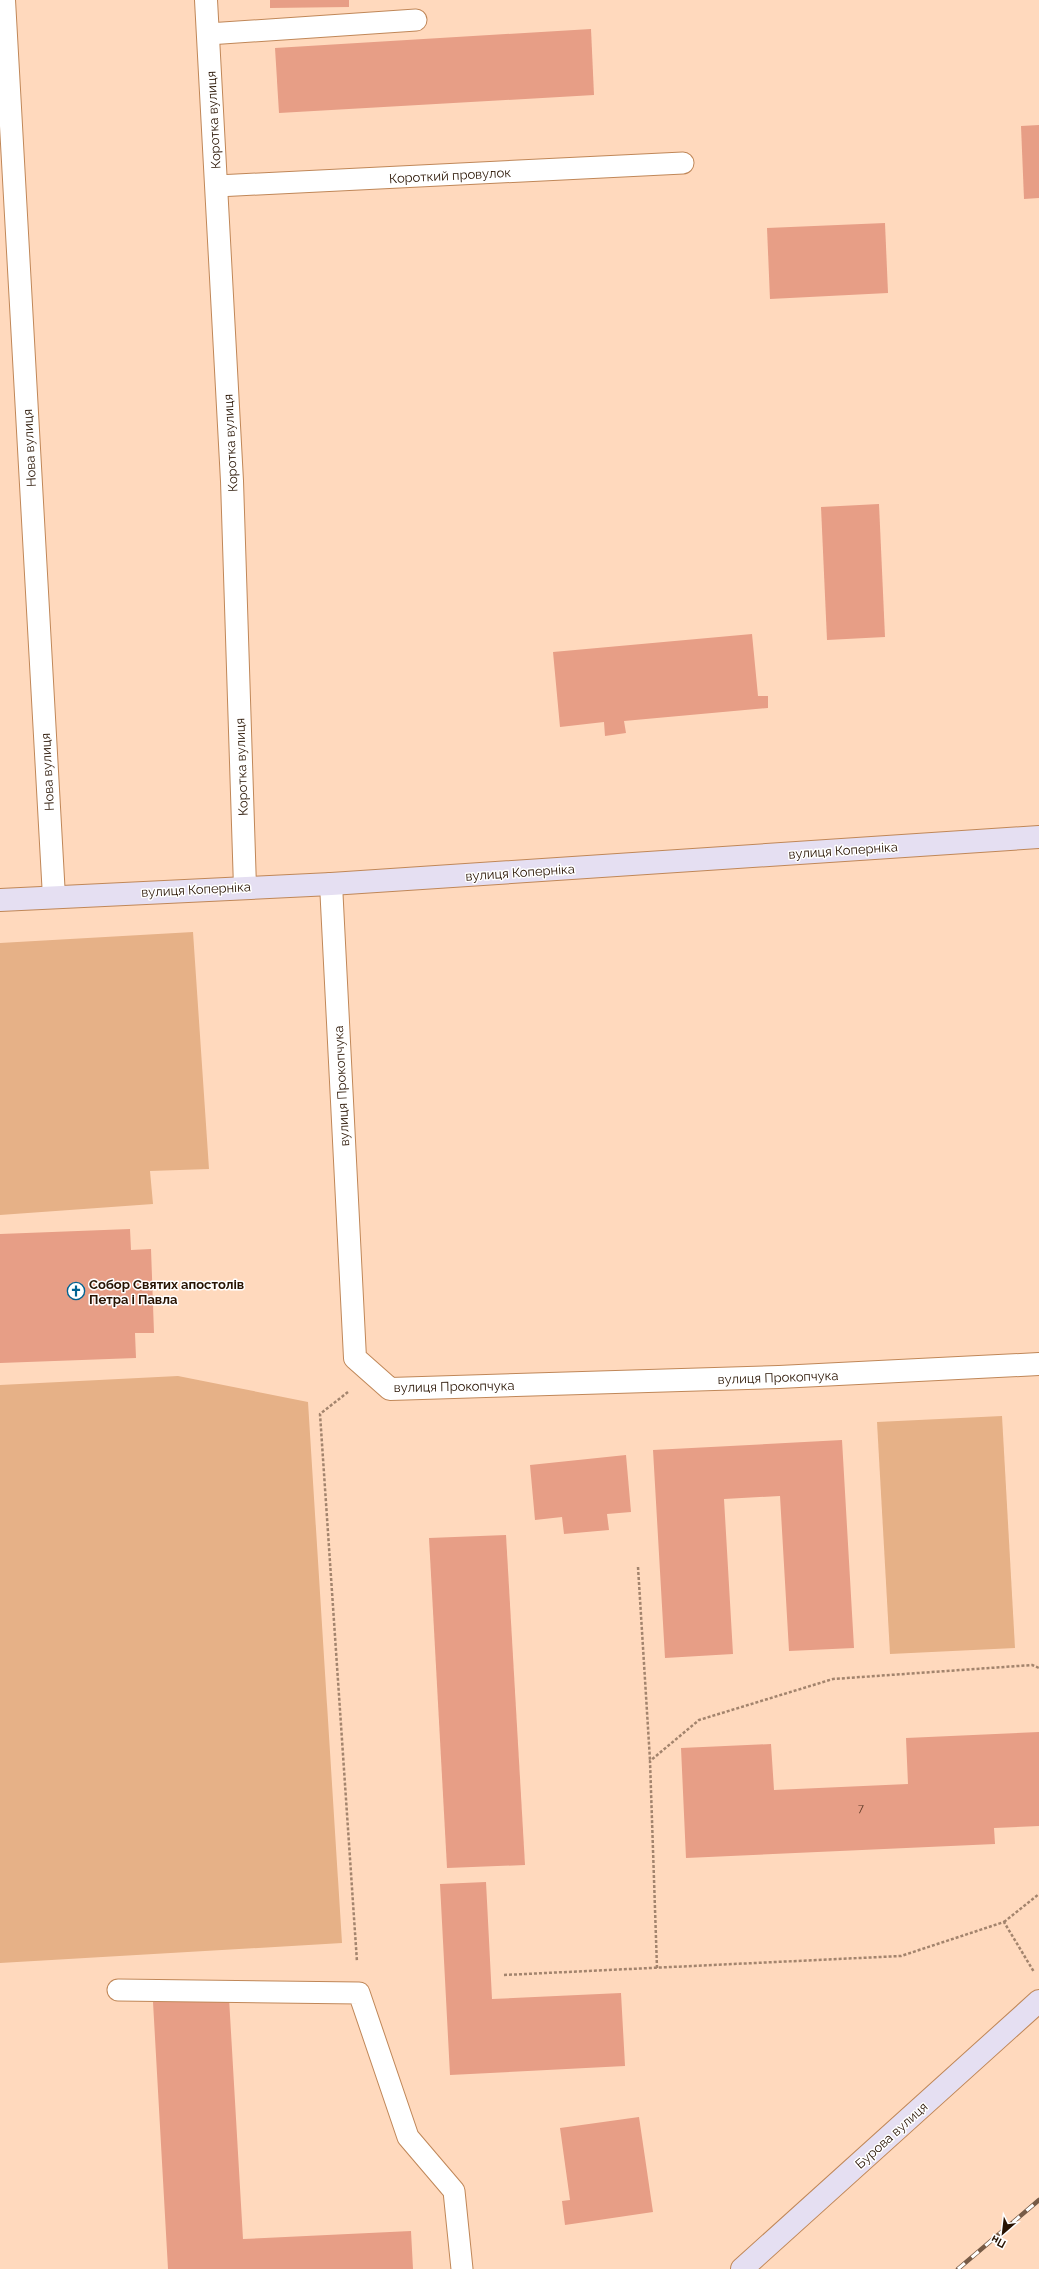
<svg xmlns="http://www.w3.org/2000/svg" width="1039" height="2269" font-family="Raleway,sans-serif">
  <rect width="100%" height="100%" fill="#ffd9bd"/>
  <g fill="#e6b187">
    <polygon points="193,932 209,1169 150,1171 153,1204 0,1215 0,943"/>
    <polygon points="178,1376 308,1402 342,1943 0,1963 0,1385"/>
    <polygon points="1002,1416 1015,1648 890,1654 877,1422"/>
  </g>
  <g fill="#e79e86">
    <polygon points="270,0 349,0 349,7 270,8"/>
    <polygon points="591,29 594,95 279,113 275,48"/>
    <polygon points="1039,125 1039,198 1024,199 1021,126"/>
    <polygon points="885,223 888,293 770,299 767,228"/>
    <polygon points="879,504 885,637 827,640 821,507"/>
    <polygon points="752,634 758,696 768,696 768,708 624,721 626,733 605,736 604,722 560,727 553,652"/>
    <polygon points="130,1229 131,1250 151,1249 154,1333 135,1333 136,1358 0,1363 0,1234"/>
    <polygon points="842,1440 854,1648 789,1651 780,1496 724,1499 733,1654 665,1658 653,1450"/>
    <polygon points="626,1455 631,1512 607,1514 609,1530 564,1534 562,1517 535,1520 530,1465"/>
    <polygon points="506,1535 525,1865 447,1868 429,1538"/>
    <polygon points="1039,1732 1039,1826 994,1828 995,1844 686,1858 681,1748 771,1744 774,1790 908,1784 906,1738"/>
    <polygon points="486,1882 492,1999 621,1993 625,2066 450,2075 440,1884"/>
    <polygon points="229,1998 243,2239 411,2231 413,2269 168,2269 153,2002"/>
    <polygon points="639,2117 653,2212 565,2225 562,2201 570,2200 560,2128"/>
  </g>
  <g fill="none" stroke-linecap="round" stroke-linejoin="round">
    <defs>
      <g id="service">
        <polyline points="208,34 416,20"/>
        <polyline points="217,186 683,163"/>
        <polyline points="118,1990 359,1993 408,2137 454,2191 462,2269"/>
      </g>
      <g id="minor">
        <polyline points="206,0 232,481 245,887"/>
        <polyline points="331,884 355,1358 390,1389 779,1377 1039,1364"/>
      </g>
      <polyline id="tertiary" points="4,0 54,897"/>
      <g id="secondary">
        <polyline points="0,900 331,884 1039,837"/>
        <polyline points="742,2269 1039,2001"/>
      </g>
    </defs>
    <use href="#service" stroke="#c08758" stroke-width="23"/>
    <use href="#minor" stroke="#c08758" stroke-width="24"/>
    <use href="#tertiary" stroke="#c08758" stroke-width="24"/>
    <use href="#secondary" stroke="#c08758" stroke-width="24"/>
    <g stroke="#a3846d" stroke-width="2.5" stroke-dasharray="3 2" stroke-linecap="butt">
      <polyline points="348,1392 320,1414 357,1962"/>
      <polyline points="638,1567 650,1760"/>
      <polyline points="1004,1922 1039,1894"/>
      <polyline points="657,1968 650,1761 699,1720 833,1679 1032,1665 1039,1668"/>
      <polyline points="504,1975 901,1956 1004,1922 1034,1972"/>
    </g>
    <use href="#service" stroke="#fff" stroke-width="21"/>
    <use href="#minor" stroke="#fff" stroke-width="22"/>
    <use href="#tertiary" stroke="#fff" stroke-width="22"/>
    <use href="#secondary" stroke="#e5dff2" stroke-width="22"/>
    <defs>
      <polyline id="rail" points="958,2269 1039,2200"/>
    </defs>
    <use href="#rail" stroke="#775b46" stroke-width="4.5"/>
    <use href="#rail" stroke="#fff" stroke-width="3" stroke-dasharray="9" stroke-linecap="butt"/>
  </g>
  <defs>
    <symbol id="church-ring" viewBox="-11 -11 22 22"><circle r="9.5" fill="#fff" stroke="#006392" stroke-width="1.5"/><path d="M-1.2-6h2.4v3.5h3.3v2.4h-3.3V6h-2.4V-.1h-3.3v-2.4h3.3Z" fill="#006392"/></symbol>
  </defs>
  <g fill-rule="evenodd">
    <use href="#church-ring" x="66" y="1281" width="20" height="20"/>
  </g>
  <g text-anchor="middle" stroke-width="3" stroke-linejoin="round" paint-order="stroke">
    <g font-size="11" fill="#583623">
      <text x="861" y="1812">7</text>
    </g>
    <g font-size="13" fill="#281302" stroke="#fff">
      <text transform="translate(213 120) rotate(-93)" y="5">Коротка вулиця</text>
      <text transform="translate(450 175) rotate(-3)" y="5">Короткий провулок</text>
      <text transform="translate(230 443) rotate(-93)" y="5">Коротка вулиця</text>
      <text transform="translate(29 448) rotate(-93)" y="5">Нова вулиця</text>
      <text transform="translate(241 767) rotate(-92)" y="5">Коротка вулиця</text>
      <text transform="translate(47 772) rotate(-93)" y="5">Нова вулиця</text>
      <text transform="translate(843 850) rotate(-4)" y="5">вулиця Коперніка</text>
      <text transform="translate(520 872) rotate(-4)" y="5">вулиця Коперніка</text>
      <text transform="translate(196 889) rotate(-3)" y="5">вулиця Коперніка</text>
      <text transform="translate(341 1086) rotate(-93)" y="5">вулиця Прокопчука</text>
      <text transform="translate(778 1377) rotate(-2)" y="5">вулиця Прокопчука</text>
      <text transform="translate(454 1386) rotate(-1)" y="5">вулиця Прокопчука</text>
      <text transform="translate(891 2135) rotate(-42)" y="5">Бурова вулиця</text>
    </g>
    <g font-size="13" font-weight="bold" fill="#281302" stroke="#fff" text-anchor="start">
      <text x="89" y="1289">Собор Святих апостолів<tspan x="89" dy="15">Петра і Павла</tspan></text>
    </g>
  </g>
  <g transform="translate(1003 2233) rotate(208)" stroke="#ffffff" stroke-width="3" paint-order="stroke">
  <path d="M0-3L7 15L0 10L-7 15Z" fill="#281302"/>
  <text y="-6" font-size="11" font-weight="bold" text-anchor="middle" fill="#281302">Пн</text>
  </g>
</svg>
